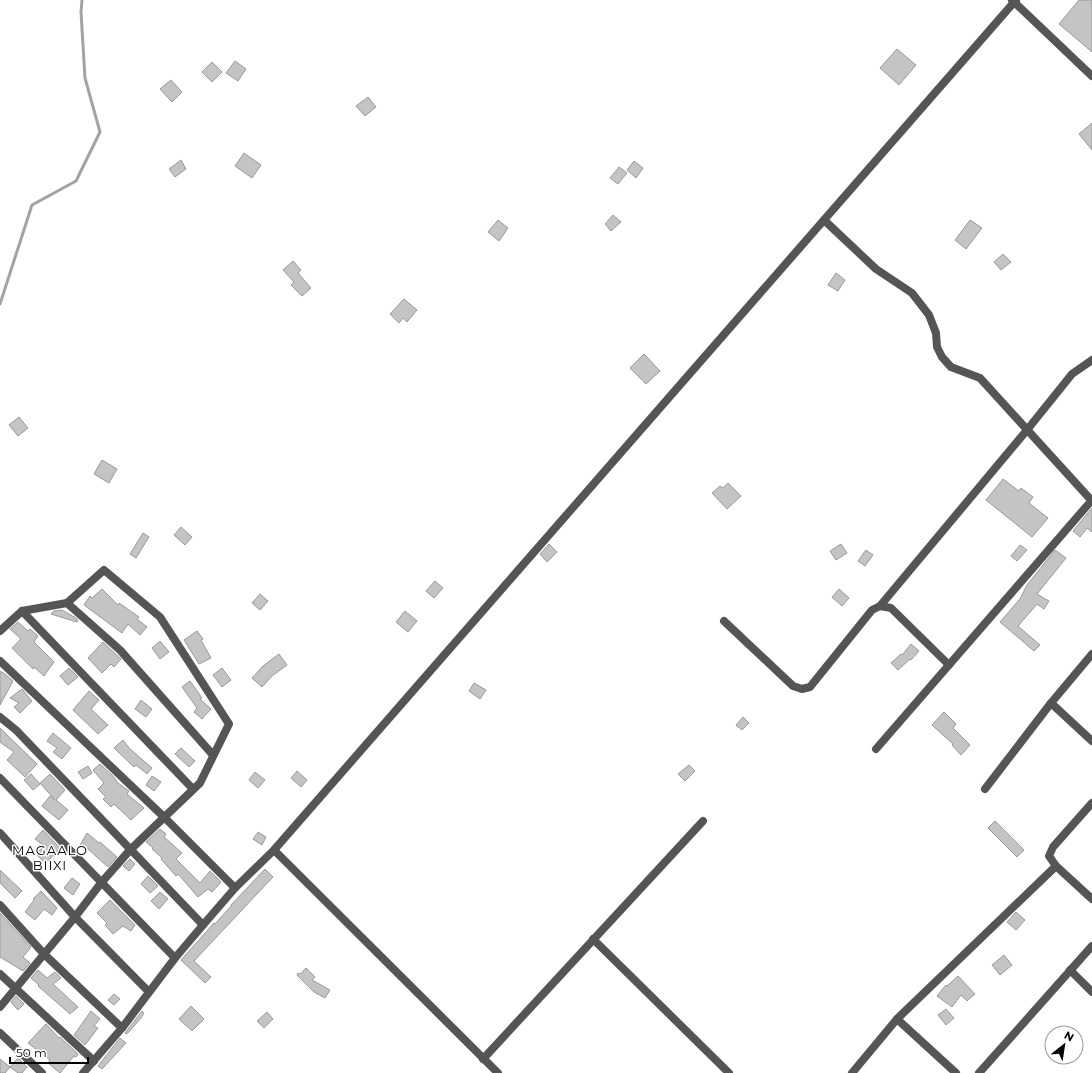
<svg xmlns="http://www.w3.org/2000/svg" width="1092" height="1073" font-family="Montserrat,sans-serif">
  <rect width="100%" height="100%" fill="#fff"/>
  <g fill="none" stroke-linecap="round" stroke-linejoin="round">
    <polyline stroke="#a3a3a3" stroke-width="3" points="0,304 32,205 76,181 100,132 85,78 81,12 82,0"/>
  </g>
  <g fill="#c4c4c4" stroke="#999">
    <polygon points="1079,0 1092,0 1092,52 1059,24"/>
    <polygon points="897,49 916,65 899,85 880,68"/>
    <polygon points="235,61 246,69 238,81 226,73"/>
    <polygon points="212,62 222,72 212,82 202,72"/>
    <polygon points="171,80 182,92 172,102 160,89"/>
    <polygon points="368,97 376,107 365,116 356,106"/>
    <polygon points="1092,123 1092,150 1079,134"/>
    <polygon points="244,153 261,165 252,178 235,166"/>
    <polygon points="181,160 186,169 175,177 169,169"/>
    <polygon points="634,161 643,168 636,178 627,170"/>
    <polygon points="619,167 627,173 618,184 610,178"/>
    <polygon points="613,215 621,222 611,231 605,224"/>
    <polygon points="498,220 508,228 499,241 488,232"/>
    <polygon points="970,220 982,228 966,249 955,240"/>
    <polygon points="1003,254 1011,262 1001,270 994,262"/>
    <polygon points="293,261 301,270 298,273 311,288 302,296 291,285 294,282 283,270"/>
    <polygon points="836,273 845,280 838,291 828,285"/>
    <polygon points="404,299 417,310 407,322 403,318 399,323 390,314"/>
    <polygon points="644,354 660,371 646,384 630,368"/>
    <polygon points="19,417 28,428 18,436 9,425"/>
    <polygon points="102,460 117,469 109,483 94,474"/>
    <polygon points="1003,479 1019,491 1021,488 1033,497 1029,503 1048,518 1032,537 986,500"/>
    <polygon points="728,483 741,496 727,509 712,493 720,486 723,488"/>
    <polygon points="1092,508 1092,532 1087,528 1080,537 1073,531"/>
    <polygon points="181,527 192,537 185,545 174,535"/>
    <polygon points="143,533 149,537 136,558 130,554"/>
    <polygon points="549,544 557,552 547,562 540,554"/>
    <polygon points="841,544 847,553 836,560 830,551"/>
    <polygon points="1020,545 1027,550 1017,561 1011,556"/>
    <polygon points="866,550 873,555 865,566 858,561"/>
    <polygon points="1055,550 1066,558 1037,594 1049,601 1044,609 1037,604 1018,626 1040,645 1034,651 1000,622 1020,599 1027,585"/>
    <polygon points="435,581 443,588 434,598 426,591"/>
    <polygon points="102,589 118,605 119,603 139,617 137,619 147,627 140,635 128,624 122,633 84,605 90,596 92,598"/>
    <polygon points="839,589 849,598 842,606 832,597"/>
    <polygon points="260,594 268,601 260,610 252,603"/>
    <polygon points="62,610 76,618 78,620 77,622 51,614 54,611"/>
    <polygon points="405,611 417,621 408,632 396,622"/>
    <polygon points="18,622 28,631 30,629 38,636 34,642 54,662 44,676 34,667 33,669 12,648 21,639 10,629"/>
    <polygon points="197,631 203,639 201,640 211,658 199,664 184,640"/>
    <polygon points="160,641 169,652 160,659 152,648"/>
    <polygon points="103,642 121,659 114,667 111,664 102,673 88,658"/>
    <polygon points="911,644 919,651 911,660 910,659 898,670 891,663 901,654 902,655"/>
    <polygon points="279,654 287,665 272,676 262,687 252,678 263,666"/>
    <polygon points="69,668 78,677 68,685 60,676"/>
    <polygon points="222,668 231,680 222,687 213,675"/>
    <polygon points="0,671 5,674 13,681 0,705"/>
    <polygon points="190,681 202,698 200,699 211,709 202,719 194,712 197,708 182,687"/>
    <polygon points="474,683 486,690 480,699 469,691"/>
    <polygon points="22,689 32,701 20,713 14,707 19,703 10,698"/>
    <polygon points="89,691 99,700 91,709 108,725 98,734 73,710"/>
    <polygon points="141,700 152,709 146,717 135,709"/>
    <polygon points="944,712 956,724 953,728 970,745 961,755 952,745 953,744 932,725"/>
    <polygon points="743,717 749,723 742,730 736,725"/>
    <polygon points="0,728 37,764 25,777 7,760 14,752 0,742"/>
    <polygon points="53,733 71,748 62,759 53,752 57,748 47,741"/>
    <polygon points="123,740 129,748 152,768 147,774 136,765 134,767 114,748"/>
    <polygon points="181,748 195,761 189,767 175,754"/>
    <polygon points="100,764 112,775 118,783 129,791 127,794 144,808 131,820 114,804 111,807 103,799 106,797 98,789 104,783 93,770"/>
    <polygon points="689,765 695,771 685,781 678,774"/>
    <polygon points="88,766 92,773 83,779 78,772"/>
    <polygon points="297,771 307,780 301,787 291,778"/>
    <polygon points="255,772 265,780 258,788 249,780"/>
    <polygon points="31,774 40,784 33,790 24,780"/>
    <polygon points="50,774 65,790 56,800 68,810 59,820 42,806 50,796 55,800 40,783"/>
    <polygon points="152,776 161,782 154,791 146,785"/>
    <polygon points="995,821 1024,850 1017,857 988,828"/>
    <polygon points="160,829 166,834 164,837 182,853 176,859 200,883 210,871 221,882 212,892 208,889 198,897 178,874 176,876 161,859 162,858 152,849 153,848 146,842"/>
    <polygon points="43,830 60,848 48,861 47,860 44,862 36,854 44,846 35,839"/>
    <polygon points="258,832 266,837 262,845 253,839"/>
    <polygon points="87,833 99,843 100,842 117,857 108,867 88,849 87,850 80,845"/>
    <polygon points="130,859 135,864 129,871 123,866"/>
    <polygon points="265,869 273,877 194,961 211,977 205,983 181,960 214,923 215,924 232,905 231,905"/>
    <polygon points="0,870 22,891 15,898 0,883"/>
    <polygon points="148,876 158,886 150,893 141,884"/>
    <polygon points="72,878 80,884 73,895 64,888"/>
    <polygon points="41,891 57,908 52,915 44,909 35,920 25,912 34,900 33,899"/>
    <polygon points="160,892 168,899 159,909 151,901"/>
    <polygon points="110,900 135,925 131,931 123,926 113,934 105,925 107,923 97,913"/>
    <polygon points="1016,912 1025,920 1016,930 1007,922"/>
    <polygon points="0,913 31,947 23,957 30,963 23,971 0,957"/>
    <polygon points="1004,955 1012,965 1000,975 992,965"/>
    <polygon points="306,968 315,977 312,980 330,990 325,998 314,992 297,975 298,973 300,974"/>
    <polygon points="38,970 47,978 55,972 61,978 53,984 78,1007 70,1014 38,986 39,985 31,978"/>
    <polygon points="958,976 975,994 967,1001 961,995 952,1007 937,996 946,985 947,986"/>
    <polygon points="114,994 120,999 114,1005 108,1000"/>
    <polygon points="16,996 24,1004 18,1010 11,1002"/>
    <polygon points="191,1006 204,1019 192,1031 179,1019"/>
    <polygon points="946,1009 954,1018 946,1025 938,1015"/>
    <polygon points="91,1011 100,1019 94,1026 98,1028 85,1045 74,1035"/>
    <polygon points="142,1011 144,1013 141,1018 127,1034 125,1033"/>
    <polygon points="267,1012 273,1019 264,1028 257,1021"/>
    <polygon points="46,1024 59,1038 60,1037 78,1054 76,1057 74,1056 60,1073 48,1063 50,1060 28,1043"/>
    <polygon points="120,1038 126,1043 102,1069 98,1066"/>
    <polygon points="18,1058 27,1067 22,1073 18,1073 10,1067"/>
    <polygon points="0,1059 10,1067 5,1073 0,1073"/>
  </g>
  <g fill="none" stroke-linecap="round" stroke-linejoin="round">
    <g stroke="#555" stroke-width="8">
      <polyline points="1012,0 1092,76"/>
      <polyline points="824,220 876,269 912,293 929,315 936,333 937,347 942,357 951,367 980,378 1092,501"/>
      <polyline points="67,603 120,650 213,755"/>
      <polyline points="880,606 1027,430 1072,374 1092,360"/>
      <polyline points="22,611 193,789"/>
      <polyline points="724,621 793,686 802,689 810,687 872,610 880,606 891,608 949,665"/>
      <polyline points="0,631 22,611 67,603 104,570 160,617 229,724 200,783 130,850 101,883 75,917 0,1007"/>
      <polyline points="0,661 164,817 235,888"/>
      <polyline points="1051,703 1092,741"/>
      <polyline points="0,717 16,730 203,925"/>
      <polyline points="876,749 1092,500"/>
      <polyline points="0,778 175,958"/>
      <polyline points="985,789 1051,703 1092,654"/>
      <polyline points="1092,803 1053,847 1049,856 1056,866 1092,899"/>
      <polyline points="0,833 75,917 149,992"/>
      <polyline points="274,850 498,1073"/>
      <polyline points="0,905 44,954 122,1028"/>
      <polyline points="593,939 729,1073"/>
      <polyline points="1070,970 1092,992"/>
      <polyline points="0,974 94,1061"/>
      <polyline points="897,1019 956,1073"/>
      <polyline points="0,1033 42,1073"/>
      <polyline points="483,1059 703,821"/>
      <polyline points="83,1073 122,1028 175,958 203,925 235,888 274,850 1016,0"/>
      <polyline points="852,1073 897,1019 1056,866"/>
      <polyline points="979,1073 1092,946"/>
    </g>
  </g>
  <g text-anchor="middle" stroke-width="3" stroke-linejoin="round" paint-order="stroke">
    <g font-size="13" letter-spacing="1" fill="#000" stroke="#fff">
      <text x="50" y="855">MAGAALO<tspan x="50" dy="15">BIIXI</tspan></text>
    </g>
  </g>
  <g transform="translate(1064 1045) rotate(30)"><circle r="19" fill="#ffffff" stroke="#999999"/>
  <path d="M0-3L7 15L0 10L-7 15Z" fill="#000000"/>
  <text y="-6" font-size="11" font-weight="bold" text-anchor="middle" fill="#000000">N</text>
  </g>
  <path d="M10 1057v6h78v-6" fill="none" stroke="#000000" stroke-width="2"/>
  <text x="16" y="1057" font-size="12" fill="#000000" stroke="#ffffff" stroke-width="3" paint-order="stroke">50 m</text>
</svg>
